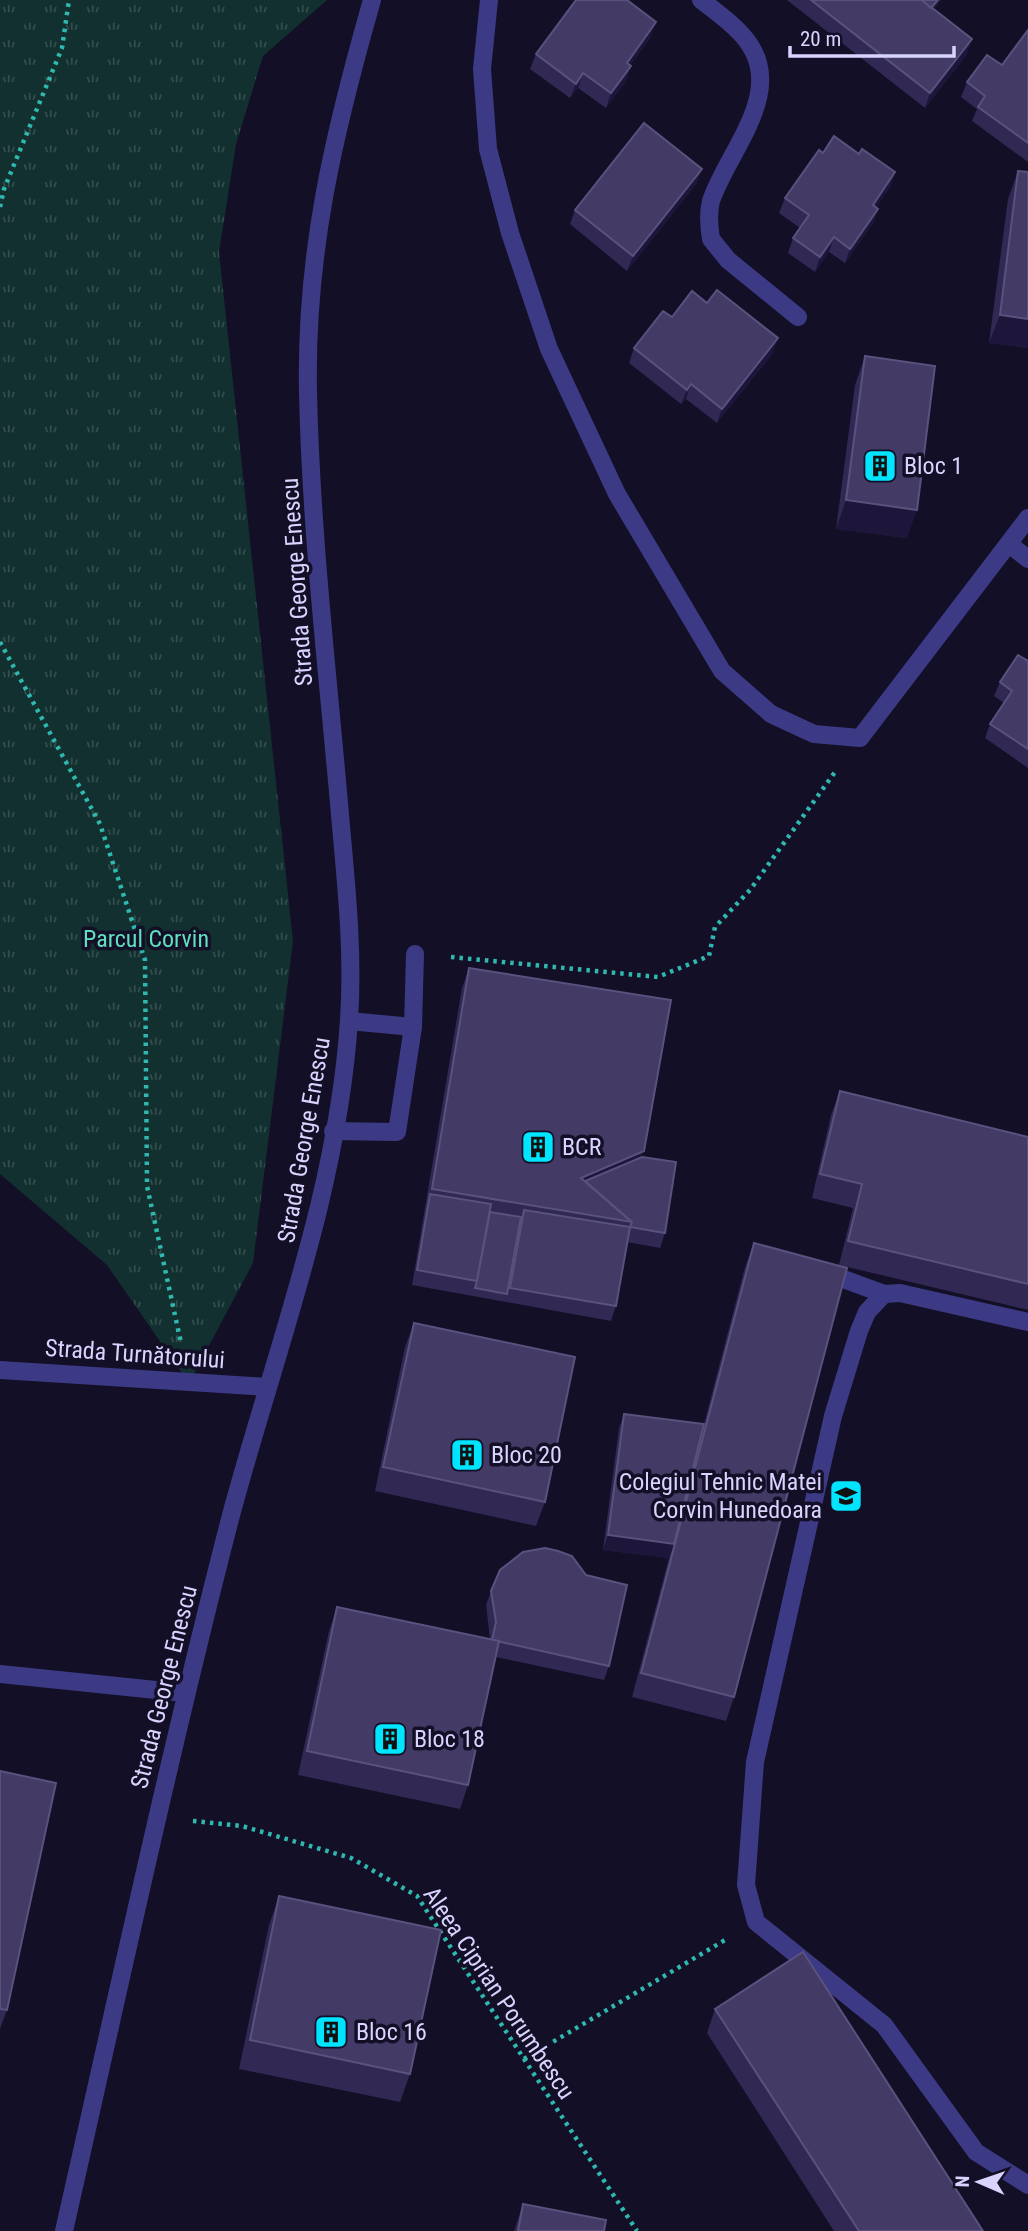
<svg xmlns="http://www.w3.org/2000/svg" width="1028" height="2231" font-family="'Roboto Condensed',sans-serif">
  <defs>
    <pattern id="park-tufts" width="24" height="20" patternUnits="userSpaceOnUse" patternTransform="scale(1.75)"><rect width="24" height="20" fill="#12302f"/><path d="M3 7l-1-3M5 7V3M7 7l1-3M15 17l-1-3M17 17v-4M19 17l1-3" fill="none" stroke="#344d4e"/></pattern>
  </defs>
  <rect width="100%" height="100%" fill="#130f26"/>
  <polygon fill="url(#park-tufts)" points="0,0 327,0 263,56 236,144 219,252 293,941 253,1263 189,1383 107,1265 0,1174"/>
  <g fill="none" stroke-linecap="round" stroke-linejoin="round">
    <g stroke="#2fb8b0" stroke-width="4.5" stroke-dasharray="3.5 5" stroke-linecap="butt">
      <polyline points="0,207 4,189 62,48 69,0"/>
      <polyline points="0,642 100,824 145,960 147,1186 181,1343"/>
      <polyline points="451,957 658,977 709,956 715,927 750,890 835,772"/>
      <polyline points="193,1821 242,1826 351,1858 417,1896 637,2231"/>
      <polyline points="524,2059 725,1940"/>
    </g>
    <g stroke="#3d3a85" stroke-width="18">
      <polyline points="489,0 482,69 488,149 510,233 549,349 617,494 722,671 771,714 814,734 860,738 1028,518"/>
      <path d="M 701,0 C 715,11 731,22 743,36 C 790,89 728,150 711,201 C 708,213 709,227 711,239 L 728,260 L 798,317"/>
      <polyline points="1009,544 1028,559"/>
      <polyline points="349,1021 413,1027 415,954"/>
      <polyline points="333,1131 397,1132 413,1027"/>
      <polyline points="822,1271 884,1294 900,1293 1028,1322"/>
      <polyline points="884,1294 867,1312 859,1331 833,1416 755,1762 746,1885 756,1922 884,2025 976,2152 1028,2185"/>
      <polyline points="0,1370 268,1387"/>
      <polyline points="0,1674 185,1693"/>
      <path d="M 64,2231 C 118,1993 169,1755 230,1519 C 274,1354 338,1192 349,1020 C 354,947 345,875 339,803 C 327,667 311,530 308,393 C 305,253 334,133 372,0"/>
    </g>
  </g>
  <g fill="#312854">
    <polygon points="787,0 941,0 934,9 967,54 925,108"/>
    <polygon points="1028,30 1028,162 972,121 977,109 961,97 967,82 1002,65"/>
    <polygon points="651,37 630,65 626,81 606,108 578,88 570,98 530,69 536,54"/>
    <polygon points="823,153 859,154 895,172 890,187 876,207 878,209 873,223 845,263 829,252 815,272 788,253 793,238 800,228 779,213 785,198"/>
    <polygon points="702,169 696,184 627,271 570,224 575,210"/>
    <polygon points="1018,171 1028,172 1028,348 989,343 1008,199"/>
    <polygon points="707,303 773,353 717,423 686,399 681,404 629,363 634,348 672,317"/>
    <polygon points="865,356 907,538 836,529 855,385"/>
    <polygon points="1028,661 1028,768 985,738 990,724 1004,703 994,696 1000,682"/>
    <polygon points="469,968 642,1157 665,1233 660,1248 627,1242 616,1306 611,1321 412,1285 462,988"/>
    <polygon points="840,1091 1028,1137 1028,1310 839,1265 853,1208 812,1198 831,1115"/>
    <polygon points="754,1243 734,1697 726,1721 632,1697 669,1558 603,1550 619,1428 624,1414 704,1424 745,1267"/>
    <polygon points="414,1323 545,1502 536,1526 375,1491 405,1347"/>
    <polygon points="491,1591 609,1666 604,1680 496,1657 468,1785 460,1809 298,1775 329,1631 337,1607 490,1639 486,1605"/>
    <polygon points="0,1771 7,2010 0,2029"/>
    <polygon points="279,1896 410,2074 400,2102 239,2069 269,1925"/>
    <polygon points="715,2009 983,2231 834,2231 707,2033"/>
    <polygon points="523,2204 604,2231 514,2231"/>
  </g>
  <g fill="#1d163a">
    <polygon points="938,0 941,0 924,21 927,13"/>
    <polygon points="656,22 651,37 621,77 627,63"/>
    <polygon points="972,39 967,54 925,108 930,93"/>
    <polygon points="631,66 626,81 606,108 611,93"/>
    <polygon points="583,73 578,88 570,98 576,84"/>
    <polygon points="702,169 696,184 627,271 633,256"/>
    <polygon points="895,172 890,187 868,219 873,205"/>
    <polygon points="878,209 873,223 845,263 850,249"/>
    <polygon points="834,237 829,252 815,272 820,257"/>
    <polygon points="1000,315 1028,319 1028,348 989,343"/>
    <polygon points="778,338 773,353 717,423 722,409"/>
    <polygon points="691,384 686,399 681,404 687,390"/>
    <polygon points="846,500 917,510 907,538 836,529"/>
    <polygon points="644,1151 637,1171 589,1192 581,1178"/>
    <polygon points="608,1535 674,1544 669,1558 603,1550"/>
  </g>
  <g fill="#433a66" stroke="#5a527e" stroke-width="2">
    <polygon points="576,0 627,0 656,22 627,63 631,66 611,93 583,73 576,84 536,54"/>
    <polygon points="811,0 922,0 972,39 930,93"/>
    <polygon points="922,0 938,0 931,8"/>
    <polygon points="1028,30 1028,143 978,107 985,96 967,82 987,55 1002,65"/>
    <polygon points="644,123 702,169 633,256 575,210"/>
    <polygon points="834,136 859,154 862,149 895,172 873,205 878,209 850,249 834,237 820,257 793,238 809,215 785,198 819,150 823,153"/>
    <polygon points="1018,171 1028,172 1028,319 1000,315"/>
    <polygon points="717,290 778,338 722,409 691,384 687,390 634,348 663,311 672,317 692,291 707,303"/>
    <polygon points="865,356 935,366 917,510 846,500"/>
    <polygon points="1018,655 1028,661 1028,749 990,724 1012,691 1000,682"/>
    <polygon points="469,968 671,1000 644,1151 581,1178 632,1222 432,1189"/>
    <polygon points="840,1091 1028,1137 1028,1284 848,1241 862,1184 820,1174"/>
    <polygon points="642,1157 676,1162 665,1233 630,1227 632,1222 585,1181"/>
    <polygon points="430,1194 491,1204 477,1281 417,1270"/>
    <polygon points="524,1210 630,1227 616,1306 510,1288"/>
    <polygon points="490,1212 521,1217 507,1294 475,1288 477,1281"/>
    <polygon points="754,1243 847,1268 734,1697 641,1673"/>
    <polygon points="414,1323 575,1357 545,1502 383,1467"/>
    <polygon points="624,1414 704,1424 674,1544 608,1535"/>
    <polygon points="545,1548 558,1551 572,1556 586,1575 627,1585 609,1666 492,1640 496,1622 491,1591 500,1570 523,1552"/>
    <polygon points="337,1607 499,1641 468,1785 307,1751"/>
    <polygon points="0,1771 56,1783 7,2010 0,2009"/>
    <polygon points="279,1896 441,1930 410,2074 250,2040"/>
    <polygon points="803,1952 983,2231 859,2231 715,2009"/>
    <polygon points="523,2204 606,2220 604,2231 518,2231"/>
  </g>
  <defs>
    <symbol id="building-square" viewBox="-11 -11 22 22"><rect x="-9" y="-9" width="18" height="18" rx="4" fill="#00e5ff" stroke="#130f26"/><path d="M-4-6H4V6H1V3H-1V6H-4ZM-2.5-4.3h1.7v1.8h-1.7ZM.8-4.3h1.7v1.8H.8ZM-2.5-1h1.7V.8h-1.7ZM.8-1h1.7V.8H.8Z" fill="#111"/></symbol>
    <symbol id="school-square" viewBox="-11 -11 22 22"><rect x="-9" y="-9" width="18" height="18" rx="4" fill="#00e5ff" stroke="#130f26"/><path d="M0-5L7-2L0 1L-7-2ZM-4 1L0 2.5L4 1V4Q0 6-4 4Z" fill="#111"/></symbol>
  </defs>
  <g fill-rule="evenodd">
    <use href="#building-square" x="861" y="447" width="38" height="38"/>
    <use href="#building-square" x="519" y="1128" width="38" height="38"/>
    <use href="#building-square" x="448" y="1436" width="38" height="38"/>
    <use href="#school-square" x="827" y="1477" width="38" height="38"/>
    <use href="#building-square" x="371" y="1720" width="38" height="38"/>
    <use href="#building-square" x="312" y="2013" width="38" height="38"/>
  </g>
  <g text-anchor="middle" stroke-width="7" stroke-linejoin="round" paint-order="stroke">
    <g font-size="24" fill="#d9d4ff" stroke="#130f26" text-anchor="start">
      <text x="904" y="474">Bloc 1</text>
      <text x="562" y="1155">BCR</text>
      <text x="491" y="1463">Bloc 20</text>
      <text x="822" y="1490" text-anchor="end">Colegiul Tehnic Matei<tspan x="822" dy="28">Corvin Hunedoara</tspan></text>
      <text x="414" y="1747">Bloc 18</text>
      <text x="356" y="2040">Bloc 16</text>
    </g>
    <g font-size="24" fill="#d9d4ff" stroke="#130f26">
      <text transform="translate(297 582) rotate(-94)" y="8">Strada George Enescu</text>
      <text transform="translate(304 1140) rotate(-80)" y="8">Strada George Enescu</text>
      <text transform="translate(135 1354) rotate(4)" y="8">Strada Turnătorului</text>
      <text transform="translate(164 1687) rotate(-76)" y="8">Strada George Enescu</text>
      <text transform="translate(499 1993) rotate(56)" y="8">Aleea Ciprian Porumbescu</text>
    </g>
    <g font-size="24" fill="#5fe0c0" stroke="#130f26">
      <text x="146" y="947">Parcul Corvin</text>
    </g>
  </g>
  <g transform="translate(979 2182) rotate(272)" stroke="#130f26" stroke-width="5" paint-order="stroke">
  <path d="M0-5L12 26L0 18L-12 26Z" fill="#d9d4ff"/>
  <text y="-10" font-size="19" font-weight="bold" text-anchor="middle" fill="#d9d4ff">N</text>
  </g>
  <path d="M790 46v10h164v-10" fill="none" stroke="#d9d4ff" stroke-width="3.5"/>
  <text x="800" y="46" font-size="21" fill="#d9d4ff" stroke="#130f26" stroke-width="5" paint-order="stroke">20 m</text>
</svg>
